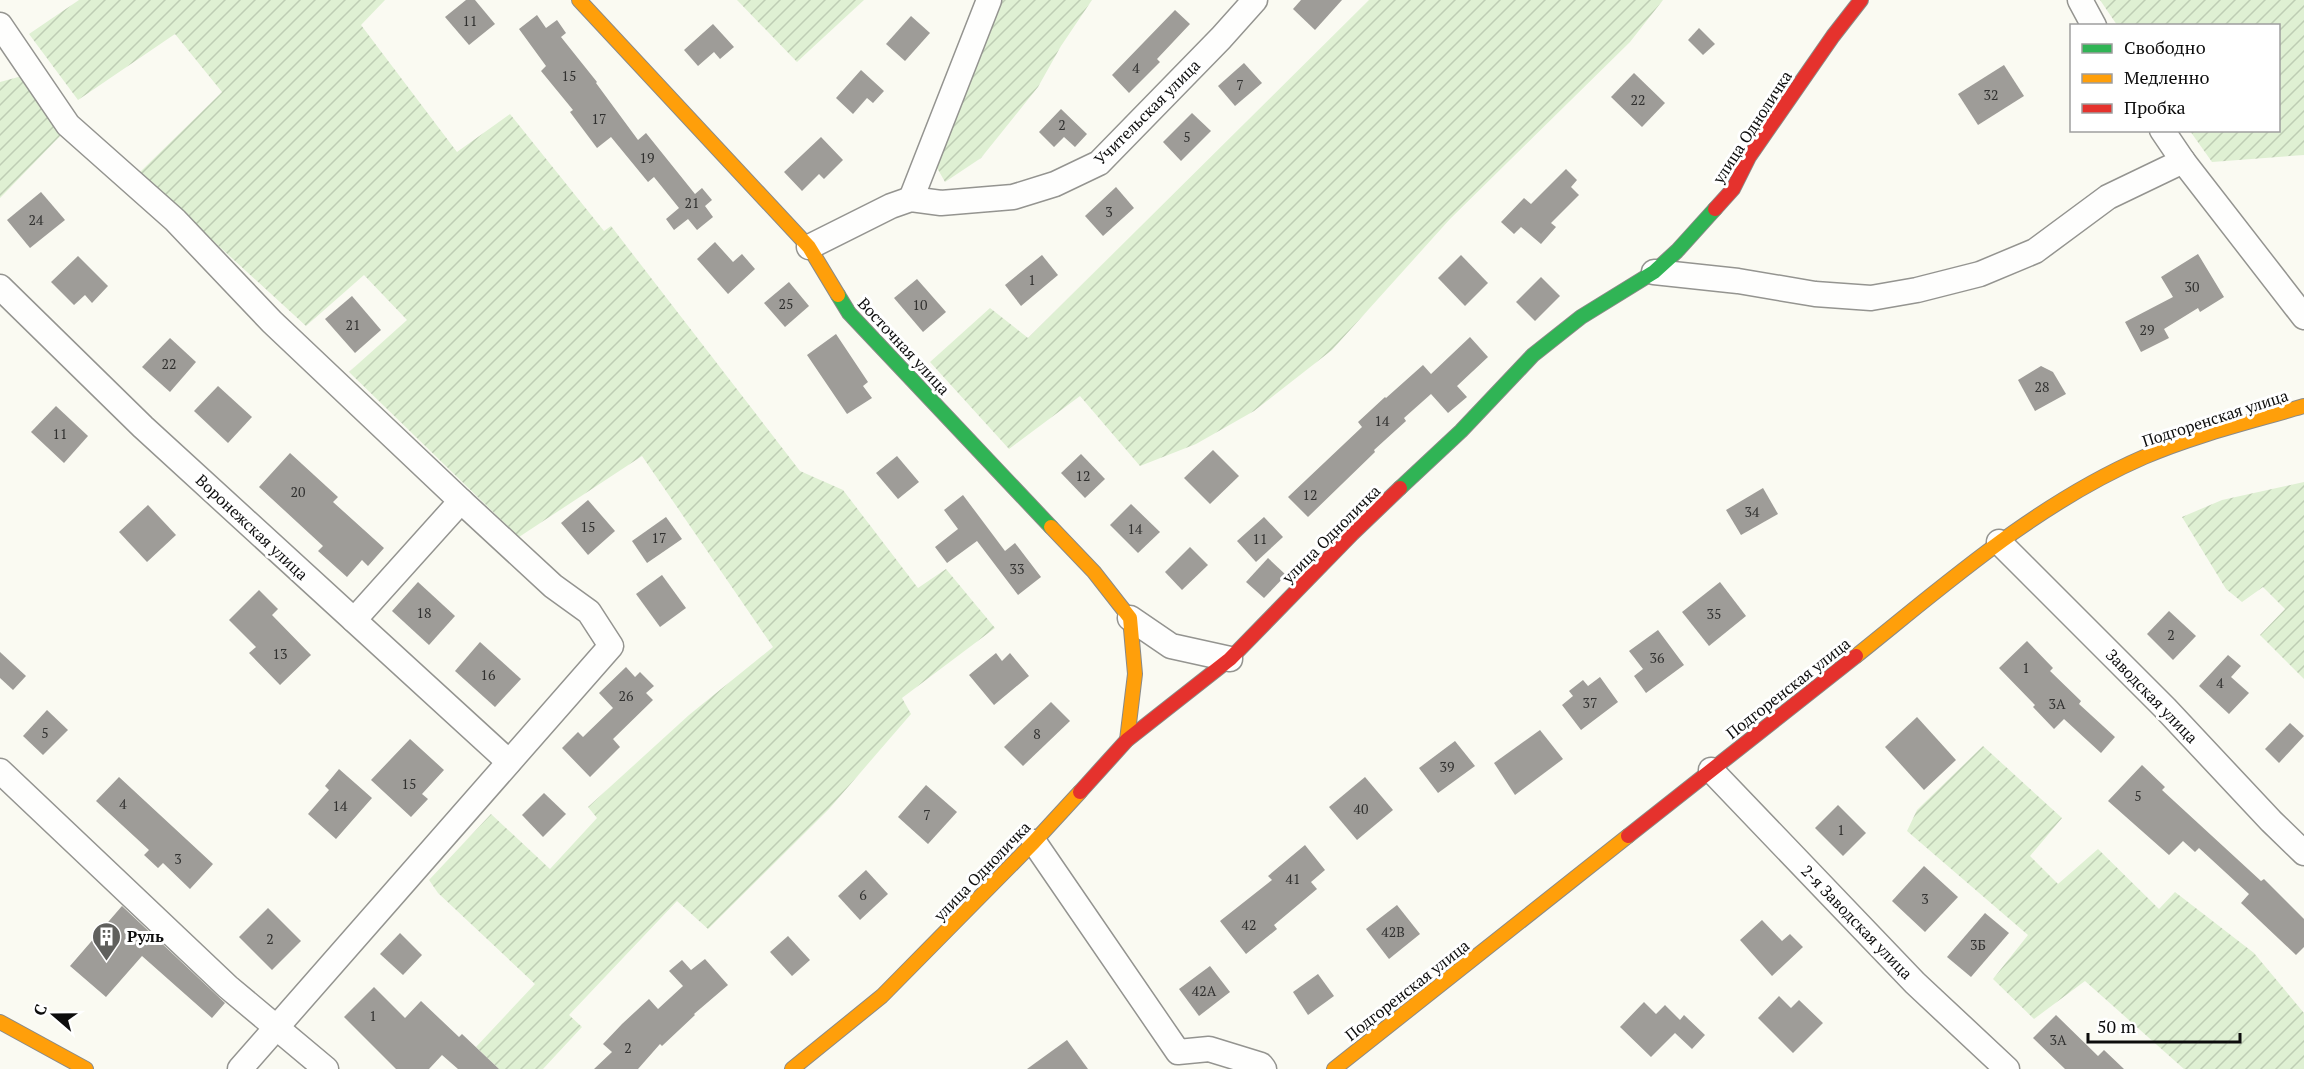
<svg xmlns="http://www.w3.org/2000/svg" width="2304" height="1069" font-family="'PT Serif',serif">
  <defs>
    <pattern id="garden-furrows" width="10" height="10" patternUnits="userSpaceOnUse" patternTransform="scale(1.5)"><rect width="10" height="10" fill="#dff0d3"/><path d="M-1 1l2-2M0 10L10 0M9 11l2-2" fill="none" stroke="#becdb4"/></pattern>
  </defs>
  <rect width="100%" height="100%" fill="#fafaf2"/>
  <g fill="url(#garden-furrows)">
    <polygon points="79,0 385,0 361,25 457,152 510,114 604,231 611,226 800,471 843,490 918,588 946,569 995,628 902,698 911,714 829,809 708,929 677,901 569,1015 582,1027 543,1069 499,1069 476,1047 535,984 438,893 429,880 491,814 550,869 597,818 588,807 689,715 773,647 642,456 519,537 349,372 407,320 364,275 306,326 139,173 222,92 175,34 78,100 29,34"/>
    <polygon points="737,0 864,0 797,62"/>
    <polygon points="1001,0 1092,0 1061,46 1038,87 981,158 945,182 936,166"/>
    <polygon points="1369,0 1663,0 1630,42 1450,219 1332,350 1254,411 1196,444 1140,466 1080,396 1009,449 930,362 990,308 1028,338"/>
    <polygon points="2100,0 2304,0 2304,155 2212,162 2190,131 2278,130 2278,26 2117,25"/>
    <polygon points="22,76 64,132 0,198 0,82"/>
    <polygon points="2304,482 2304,679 2260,635 2285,609 2263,587 2242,602 2226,589 2182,517 2222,500"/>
    <polygon points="1983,746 2062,818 2030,856 2058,884 2098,849 2159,909 2175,892 2254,953 2304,1013 2304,1069 2184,1069 2085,981 2034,1019 1993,979 2028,935 1907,831 1917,810"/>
  </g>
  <g fill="#9e9c98">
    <polygon points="466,0 475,0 495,24 469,45 445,17"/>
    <polygon points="1301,0 1342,0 1315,30 1293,9"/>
    <polygon points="1175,10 1190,24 1157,59 1160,62 1129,93 1112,75"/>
    <polygon points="537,15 546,28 557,20 566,33 561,37 597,82 596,83 638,140 646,133 695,194 702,188 712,200 705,206 713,217 697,230 688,219 674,230 666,219 679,208 654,177 648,182 611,137 597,148 570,112 573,110 541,71 546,66 519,29"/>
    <polygon points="911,16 930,33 905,61 886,44"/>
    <polygon points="713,24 734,47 720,59 714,52 698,66 684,50"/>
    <polygon points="1699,28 1715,44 1703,55 1688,40"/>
    <polygon points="1244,63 1262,83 1235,106 1218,86"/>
    <polygon points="2004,65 2024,96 1978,125 1958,94"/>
    <polygon points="861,70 884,91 873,103 867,98 853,114 836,98"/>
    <polygon points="1634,73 1665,103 1642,127 1611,97"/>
    <polygon points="1061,109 1087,134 1075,147 1064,137 1054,147 1039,132"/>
    <polygon points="1192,113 1211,131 1181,161 1163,142"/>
    <polygon points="821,137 843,160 824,179 819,174 802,191 784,172"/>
    <polygon points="1566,169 1577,180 1571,187 1579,195 1551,223 1556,227 1541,244 1521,227 1514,234 1501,222 1524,198 1531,204"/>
    <polygon points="1116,187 1134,208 1103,236 1085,216"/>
    <polygon points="41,192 65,220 30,248 7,220"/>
    <polygon points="715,242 733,262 742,254 755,269 728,294 697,259"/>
    <polygon points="2198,254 2224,297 2200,312 2198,308 2164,329 2169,338 2141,352 2125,322 2173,297 2161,277"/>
    <polygon points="1042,255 1058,275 1021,306 1005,285"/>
    <polygon points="1461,255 1488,283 1465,306 1438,278"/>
    <polygon points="78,256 108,286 92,303 85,295 74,305 51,282"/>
    <polygon points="1541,277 1560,296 1535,321 1516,302"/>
    <polygon points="917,279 946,312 923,332 894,298"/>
    <polygon points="789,282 809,306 785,327 764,303"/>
    <polygon points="352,296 381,330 355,353 325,319"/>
    <polygon points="836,334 868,382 863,386 872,398 847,414 807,355"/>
    <polygon points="1470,337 1488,357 1457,386 1467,397 1448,413 1431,394 1404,418 1406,421 1374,450 1375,452 1308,517 1288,497 1362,427 1358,422 1385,397 1386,398 1423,365 1431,374"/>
    <polygon points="170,338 196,362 170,392 142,367"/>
    <polygon points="2041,366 2053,372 2066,394 2035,411 2018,380"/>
    <polygon points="218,386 252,417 228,443 194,411"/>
    <polygon points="56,406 88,436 64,463 31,432"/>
    <polygon points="1213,450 1239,476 1210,504 1184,478"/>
    <polygon points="290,453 338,497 333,502 384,548 368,566 362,560 347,577 318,551 323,546 259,487"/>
    <polygon points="1081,454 1105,479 1085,498 1061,473"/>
    <polygon points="897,456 919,482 898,499 876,473"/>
    <polygon points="1763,488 1778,514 1741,535 1726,510"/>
    <polygon points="963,495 1005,551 1015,543 1041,577 1018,595 977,541 947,563 935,547 958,529 944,510"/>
    <polygon points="588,500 615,531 588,555 561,523"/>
    <polygon points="1131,504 1160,532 1138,553 1110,525"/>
    <polygon points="148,505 176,535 147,562 119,532"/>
    <polygon points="666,517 682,539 647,563 632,541"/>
    <polygon points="1264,517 1283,537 1256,562 1237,541"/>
    <polygon points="1190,547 1208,565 1182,590 1165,572"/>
    <polygon points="1268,558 1286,575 1264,598 1246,582"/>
    <polygon points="662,575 686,608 660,627 636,594"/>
    <polygon points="418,582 455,616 429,645 392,611"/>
    <polygon points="1720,582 1746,616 1709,646 1682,612"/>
    <polygon points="259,590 278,609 272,615 311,655 280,685 249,653 256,647 229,620"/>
    <polygon points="2169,611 2196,636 2173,660 2147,634"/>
    <polygon points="1658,630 1684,665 1646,693 1634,676 1643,669 1629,651"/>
    <polygon points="2027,641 2053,668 2050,671 2081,701 2079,704 2115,737 2101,753 2064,719 2054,729 2033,707 2035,705 1999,668"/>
    <polygon points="480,642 521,679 495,707 455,671"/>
    <polygon points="0,652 26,676 13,690 0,678"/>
    <polygon points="996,653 1002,661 1010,653 1029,676 994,705 969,675"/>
    <polygon points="2228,655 2241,666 2231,677 2249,693 2229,714 2199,686"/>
    <polygon points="626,667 635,677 640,672 654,686 646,693 653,700 613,739 620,747 590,777 562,748 578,732 583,737 613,708 599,693"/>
    <polygon points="1600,677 1618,702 1581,730 1562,705 1573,696 1569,691 1583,680 1588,686"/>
    <polygon points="1051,702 1070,721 1023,766 1004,747"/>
    <polygon points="47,710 68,730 43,755 23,736"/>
    <polygon points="1917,717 1956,760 1924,790 1885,747"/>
    <polygon points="2290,723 2304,736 2279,763 2265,749"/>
    <polygon points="1540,730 1563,759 1515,795 1494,763"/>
    <polygon points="410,739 444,770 422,794 428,799 411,817 371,780"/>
    <polygon points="1455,741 1475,766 1438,793 1419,768"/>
    <polygon points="2142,765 2165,787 2162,790 2261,881 2264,879 2304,919 2304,947 2296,955 2241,903 2249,894 2199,848 2195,852 2183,841 2169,855 2108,801"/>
    <polygon points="339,769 372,798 336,839 308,814 329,790 325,786"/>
    <polygon points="119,777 213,864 190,889 163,863 158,868 144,855 149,850 96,801"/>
    <polygon points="1365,777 1393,810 1357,840 1329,807"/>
    <polygon points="926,785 957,812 928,844 898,817"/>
    <polygon points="544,793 566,814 543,837 522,815"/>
    <polygon points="1838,805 1866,833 1843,856 1815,828"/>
    <polygon points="1305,845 1325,870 1311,882 1317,889 1274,925 1277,929 1246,954 1220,921 1272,880 1268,876"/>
    <polygon points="1924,866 1958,897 1925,932 1892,901"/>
    <polygon points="866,870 888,894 860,920 838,896"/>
    <polygon points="1397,905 1420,934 1389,959 1366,929"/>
    <polygon points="122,906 225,1003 212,1018 142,956 106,997 70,966"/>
    <polygon points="268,908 301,941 272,970 239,937"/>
    <polygon points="1985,913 2009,933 1971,977 1947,957"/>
    <polygon points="1762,920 1782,941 1790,934 1803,947 1772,976 1740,940"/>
    <polygon points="400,933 422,955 403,975 380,954"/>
    <polygon points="788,936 810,960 792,976 770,952"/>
    <polygon points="705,959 728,985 694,1014 695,1015 662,1046 660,1044 638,1069 594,1069 612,1052 603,1044 622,1024 649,999 658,1009 683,986 669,971 682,960 691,970"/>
    <polygon points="1210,966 1230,992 1199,1016 1179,989"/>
    <polygon points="1318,974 1334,996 1308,1015 1293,992"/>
    <polygon points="374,987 405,1018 421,1001 459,1037 462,1034 499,1069 458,1069 442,1055 429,1069 396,1069 344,1017"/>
    <polygon points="1779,996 1791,1008 1799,1000 1823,1023 1793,1053 1758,1018"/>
    <polygon points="1644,1002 1656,1014 1665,1005 1680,1020 1684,1015 1705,1035 1692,1049 1675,1033 1651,1057 1620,1027"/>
    <polygon points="2056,1015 2098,1056 2104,1050 2124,1069 2065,1069 2033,1038"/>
    <polygon points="1067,1040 1088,1069 1027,1069"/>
  </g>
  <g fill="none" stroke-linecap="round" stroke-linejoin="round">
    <defs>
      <g id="street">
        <polyline points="2080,0 2094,26"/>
        <polyline points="0,25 68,125 175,220 272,322 461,501 354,620"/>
        <polyline points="2162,130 2183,161 2304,317"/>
        <polyline points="911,199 989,0"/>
        <polyline points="809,247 891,206 911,199 941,203 1013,197 1055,184 1099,163 1221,38 1255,0"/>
        <polyline points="1654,272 1738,281 1815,294 1871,298 1917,290 1980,274 2035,251 2108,197 2183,161"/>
        <polyline points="0,287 143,427 509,762"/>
        <polyline points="1999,542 2165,708 2271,821 2304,853"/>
        <polyline points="1130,618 1171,646 1230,659"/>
        <polyline points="1711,770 1915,983 2007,1069"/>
        <polyline points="0,771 228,987 326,1069"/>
        <polyline points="1034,842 1178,1052 1209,1049 1261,1065 1264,1069"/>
        <polyline points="240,1069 611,646 589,612 553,586 461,501"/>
      </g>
      <g id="fast">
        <polyline points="838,295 849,313 1051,527"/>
        <polyline points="1400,488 1461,431 1533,355 1581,317 1654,272 1677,251 1715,209"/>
      </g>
      <g id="slow">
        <polyline points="579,0 809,247 838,295"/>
        <polyline points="1051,527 1094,572 1130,618 1135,674 1127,740"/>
        <path d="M 1856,656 C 1947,583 2036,504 2144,457 C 2195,435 2250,422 2304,406"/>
        <polyline points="0,1022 86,1069"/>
        <polyline points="792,1069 882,996 1034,842 1080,792"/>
        <polyline points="1334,1069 1628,836"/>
      </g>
      <g id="jam">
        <polyline points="1715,209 1733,189 1749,157 1833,36 1861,0"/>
        <polyline points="1080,792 1127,740 1230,659 1352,534 1400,488"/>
        <polyline points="1628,836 1856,656"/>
      </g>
    </defs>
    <use href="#street" stroke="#949490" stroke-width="27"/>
    <use href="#fast" stroke="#8a8a87" stroke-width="16"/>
    <use href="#slow" stroke="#8a8a87" stroke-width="16"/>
    <use href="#jam" stroke="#8a8a87" stroke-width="16"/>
    <use href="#street" stroke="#fefefd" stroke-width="24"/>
    <use href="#fast" stroke="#30b455" stroke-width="14"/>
    <use href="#slow" stroke="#ff9f0a" stroke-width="14"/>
    <use href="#jam" stroke="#e5322d" stroke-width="14"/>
  </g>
  <defs>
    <symbol id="building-pin" viewBox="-11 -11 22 30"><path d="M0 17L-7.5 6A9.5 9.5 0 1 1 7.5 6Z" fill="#60605d" stroke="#fff"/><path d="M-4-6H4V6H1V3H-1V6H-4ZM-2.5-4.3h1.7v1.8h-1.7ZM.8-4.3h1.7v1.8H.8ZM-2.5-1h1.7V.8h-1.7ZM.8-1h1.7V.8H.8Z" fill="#fff"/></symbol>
  </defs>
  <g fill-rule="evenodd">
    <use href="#building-pin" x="90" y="920" width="33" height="45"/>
  </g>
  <g text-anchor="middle" stroke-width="6" stroke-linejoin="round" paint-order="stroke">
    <g font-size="14" fill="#313130">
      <text x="470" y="26">11</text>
      <text x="1136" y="73">4</text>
      <text x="569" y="81">15</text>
      <text x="1240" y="90">7</text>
      <text x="1991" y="100">32</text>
      <text x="1638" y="105">22</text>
      <text x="599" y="124">17</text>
      <text x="1062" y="130">2</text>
      <text x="1187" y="142">5</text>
      <text x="647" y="163">19</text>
      <text x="692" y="208">21</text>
      <text x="1109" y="217">3</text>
      <text x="36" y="225">24</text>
      <text x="1032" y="285">1</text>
      <text x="2192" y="292">30</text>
      <text x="786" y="309">25</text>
      <text x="920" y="310">10</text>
      <text x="353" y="330">21</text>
      <text x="2147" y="335">29</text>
      <text x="169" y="369">22</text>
      <text x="2042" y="392">28</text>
      <text x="1382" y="426">14</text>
      <text x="60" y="439">11</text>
      <text x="1083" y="481">12</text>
      <text x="298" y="497">20</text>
      <text x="1310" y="500">12</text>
      <text x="1752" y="517">34</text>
      <text x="588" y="532">15</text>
      <text x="1135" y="534">14</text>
      <text x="659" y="543">17</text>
      <text x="1260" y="544">11</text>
      <text x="1017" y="574">33</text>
      <text x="424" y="618">18</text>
      <text x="1714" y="619">35</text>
      <text x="2171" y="640">2</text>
      <text x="280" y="659">13</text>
      <text x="1657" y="663">36</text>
      <text x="2026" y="673">1</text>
      <text x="488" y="680">16</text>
      <text x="2220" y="688">4</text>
      <text x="626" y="701">26</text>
      <text x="1590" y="708">37</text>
      <text x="2057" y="709">3А</text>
      <text x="45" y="738">5</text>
      <text x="1037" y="739">8</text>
      <text x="1447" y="772">39</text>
      <text x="409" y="789">15</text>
      <text x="2138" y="801">5</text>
      <text x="123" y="809">4</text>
      <text x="340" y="811">14</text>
      <text x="1361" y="814">40</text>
      <text x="927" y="820">7</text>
      <text x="1841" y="835">1</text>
      <text x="178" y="864">3</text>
      <text x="1293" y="884">41</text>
      <text x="863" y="900">6</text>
      <text x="1925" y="904">3</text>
      <text x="1249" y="930">42</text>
      <text x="1393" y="937">42В</text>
      <text x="270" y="944">2</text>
      <text x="1978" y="950">3Б</text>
      <text x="1204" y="996">42А</text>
      <text x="373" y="1021">1</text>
      <text x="2058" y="1045">3А</text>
      <text x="628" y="1053">2</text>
    </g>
    <g font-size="16" fill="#0d0d0d" stroke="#fff">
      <text transform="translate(1147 112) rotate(-45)" y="6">Учительская улица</text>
      <text transform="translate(1752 127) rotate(-57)" y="6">улица Одноличка</text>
      <text transform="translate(904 346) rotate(47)" y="6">Восточная улица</text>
      <text transform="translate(2215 418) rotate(-18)" y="6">Подгоренская улица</text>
      <text transform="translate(252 527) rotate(43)" y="6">Воронежская улица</text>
      <text transform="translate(1331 534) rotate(-45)" y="6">улица Одноличка</text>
      <text transform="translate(1788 688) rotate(-38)" y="6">Подгоренская улица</text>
      <text transform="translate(2152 696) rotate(46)" y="6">Заводская улица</text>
      <text transform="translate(982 871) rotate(-46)" y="6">улица Одноличка</text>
      <text transform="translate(1857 922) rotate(46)" y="6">2-я Заводская улица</text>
      <text transform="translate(1407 990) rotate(-38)" y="6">Подгоренская улица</text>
    </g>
    <g font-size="16" font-weight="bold" fill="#0d0d0d" stroke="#fff" text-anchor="start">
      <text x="127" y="942">Руль</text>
    </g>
  </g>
  <rect x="2070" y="24" width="210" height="108" fill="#ffffff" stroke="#9e9e9e" stroke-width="1.5"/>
  <rect x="2082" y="44" width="30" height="9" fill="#30b455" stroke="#9e9e9e" stroke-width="1.5"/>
  <text x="2124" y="54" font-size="18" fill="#0d0d0d">Свободно</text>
  <rect x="2082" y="74" width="30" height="9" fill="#ff9f0a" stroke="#9e9e9e" stroke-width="1.5"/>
  <text x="2124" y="84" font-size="18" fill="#0d0d0d">Медленно</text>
  <rect x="2082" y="104" width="30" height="9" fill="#e5322d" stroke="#9e9e9e" stroke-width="1.5"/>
  <text x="2124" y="114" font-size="18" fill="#0d0d0d">Пробка</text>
  <g transform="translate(54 1015) rotate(290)" stroke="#ffffff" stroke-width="4.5" paint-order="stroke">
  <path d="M0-4.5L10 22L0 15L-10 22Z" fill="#0d0d0d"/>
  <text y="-9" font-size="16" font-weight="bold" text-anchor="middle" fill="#0d0d0d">С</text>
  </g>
  <path d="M2088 1033v9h152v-9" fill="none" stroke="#0d0d0d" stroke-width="3"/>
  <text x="2097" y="1033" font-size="18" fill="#0d0d0d" stroke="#ffffff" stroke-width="4.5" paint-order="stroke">50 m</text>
</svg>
